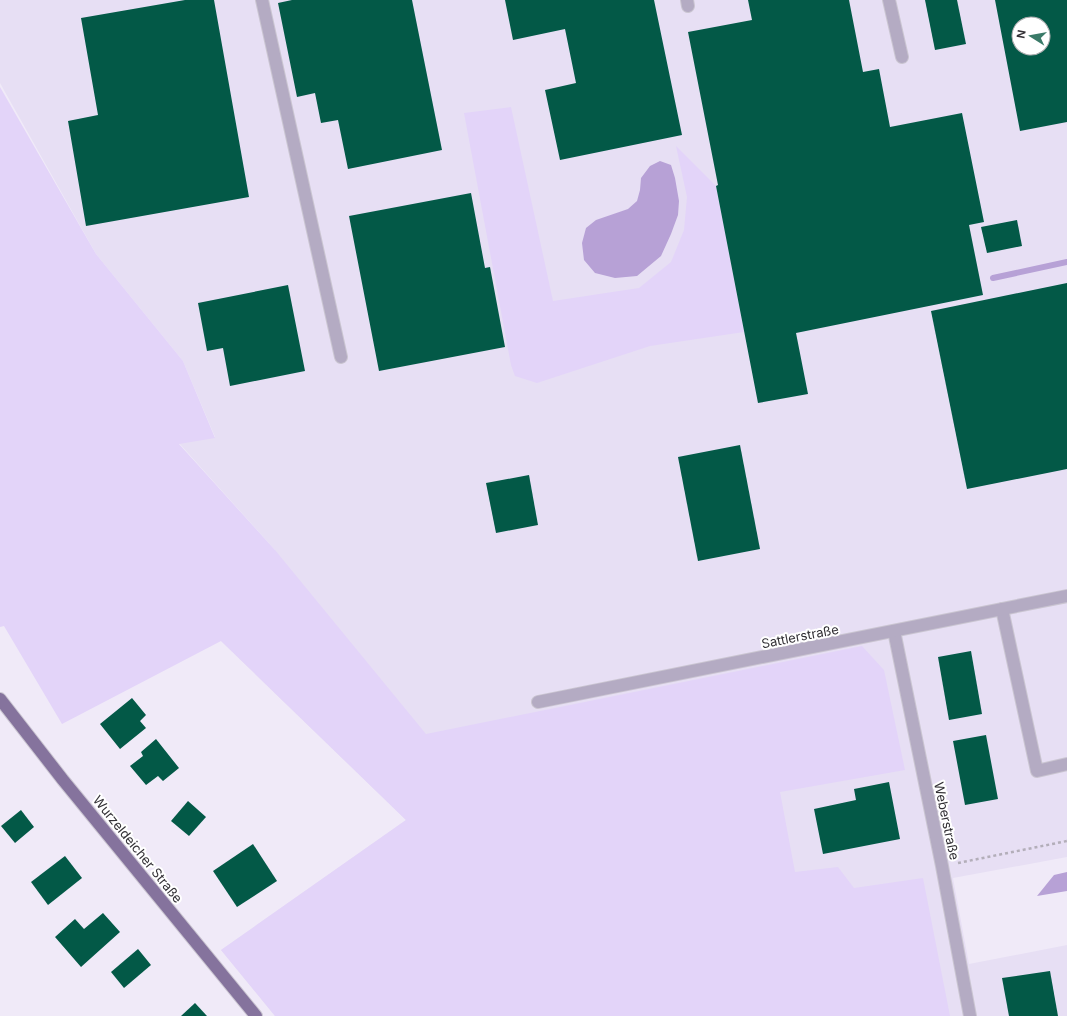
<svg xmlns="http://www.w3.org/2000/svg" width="1067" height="1016" font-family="Inter,sans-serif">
  <rect width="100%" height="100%" fill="#f0eaf8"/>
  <path fill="#e7dff4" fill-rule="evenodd" d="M 0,0 L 1067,0 L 1067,857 L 953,878 L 969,964 L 1067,945 L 1067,1016 L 275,1016 L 221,950 L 406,820 L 221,641 L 275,550 L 179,443 L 215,437 L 183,361 L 96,254 L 0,83 ZM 1019,24 L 1043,24 L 1043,48 L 1019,48 Z"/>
  <g fill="#e3d4f9">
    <polygon points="0,87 96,254 183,361 215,438 179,444 275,550 426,734 862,646 884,670 905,770 780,792 795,872 838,867 854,888 923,878 950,1016 275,1016 221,950 406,820 221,641 62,724 4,626 0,627"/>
    <polygon points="511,107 553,301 639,288 671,262 684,230 687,197 676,146 716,186 744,332 650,346 537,383 515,376 511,365 464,113"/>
  </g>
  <g fill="#b7a1d6">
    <polygon points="660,161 671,165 675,178 679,201 678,215 671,234 661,256 637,276 615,278 595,273 584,260 582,243 586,228 596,220 628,209 637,201 640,190 641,178 650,166"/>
    <polygon points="1067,872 1067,891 1037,896 1054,875"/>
  </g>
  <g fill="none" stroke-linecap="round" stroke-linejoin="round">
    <polyline stroke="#b7a1d6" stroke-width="6" points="993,278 1067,262"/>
  </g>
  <g fill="#035947" fill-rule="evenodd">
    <polygon points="185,0 214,0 249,197 86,226 68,121 98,115 81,18"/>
    <polygon points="292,0 412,0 442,150 348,169 338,120 321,123 315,93 297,97 278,3"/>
    <polygon points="505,0 654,0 682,135 560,160 545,90 576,83 565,29 513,40"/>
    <polygon points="748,0 849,0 863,72 879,69 890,127 962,113 984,222 969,225 983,295 796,333 808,394 758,403 716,186 718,185 688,32 752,20"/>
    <polygon points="925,0 957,0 966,44 935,50"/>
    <path d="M 995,0 L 1067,0 L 1067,122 L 1020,131 ZM 1019,24 L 1043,24 L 1043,48 L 1019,48 Z"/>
    <polygon points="471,193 485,268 490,267 505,347 379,371 349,216"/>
    <polygon points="1017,220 1022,246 987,253 981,227"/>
    <polygon points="1067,283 1067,469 967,489 931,311"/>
    <polygon points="288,285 305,371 230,386 223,348 207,351 198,303"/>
    <polygon points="740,445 760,549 698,561 678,457"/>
    <polygon points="529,475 538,525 496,533 486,483"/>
    <polygon points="971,651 982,714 949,720 938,657"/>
    <polygon points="132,698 146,715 140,721 146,728 120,749 100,724"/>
    <polygon points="986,735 998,799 965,805 953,741"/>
    <polygon points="156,739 179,768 163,781 158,776 146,785 130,766 143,756 141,752"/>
    <polygon points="889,782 900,839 823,854 814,809 856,800 854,789"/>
    <polygon points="188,801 206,817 189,836 171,821"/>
    <polygon points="21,810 34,827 15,843 1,826"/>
    <polygon points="253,844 277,881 237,907 213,871"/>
    <polygon points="65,856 82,878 48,905 31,882"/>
    <polygon points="103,913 120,932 81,967 55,937 75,919 84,929"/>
    <polygon points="138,949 151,965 124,988 111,972"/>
    <polygon points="1050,971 1058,1016 1009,1016 1002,978"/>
    <polygon points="195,1003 207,1016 181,1016"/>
  </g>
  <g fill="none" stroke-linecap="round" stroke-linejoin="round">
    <defs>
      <g id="minor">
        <polyline points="262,0 341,357"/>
        <polyline points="687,0 688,6"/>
        <polyline points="889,0 902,57"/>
        <polyline points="1002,609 1037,771 1067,764"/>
        <polyline points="894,631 942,866 970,1016"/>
        <polyline points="538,702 1067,596"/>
      </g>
      <polyline id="major" points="0,699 63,780 256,1016"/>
    </defs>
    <use href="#minor" stroke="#cac5d1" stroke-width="14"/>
    <use href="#major" stroke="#cac5d1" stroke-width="14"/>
    <polyline stroke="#b3aeb9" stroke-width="2.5" stroke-dasharray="3 3" stroke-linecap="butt" points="958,863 1067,841"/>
    <use href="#minor" stroke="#b4abc3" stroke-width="12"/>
    <use href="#major" stroke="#85739d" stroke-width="12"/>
  </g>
  <g text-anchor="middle" stroke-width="4" stroke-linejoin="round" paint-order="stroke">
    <g font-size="13" fill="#333136" stroke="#fff">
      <text transform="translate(800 636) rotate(-11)" y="5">Sattlerstraße</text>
      <text transform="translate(947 821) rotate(78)" y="5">Weberstraße</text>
      <text transform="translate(138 849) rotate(51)" y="5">Wurzeldeicher Straße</text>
    </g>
  </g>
  <g transform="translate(1031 36) rotate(281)"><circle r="19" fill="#ffffff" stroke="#adadaf"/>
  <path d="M0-3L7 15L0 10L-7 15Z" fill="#3a7a68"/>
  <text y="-6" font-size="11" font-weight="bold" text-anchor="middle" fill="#333136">N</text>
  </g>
</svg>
